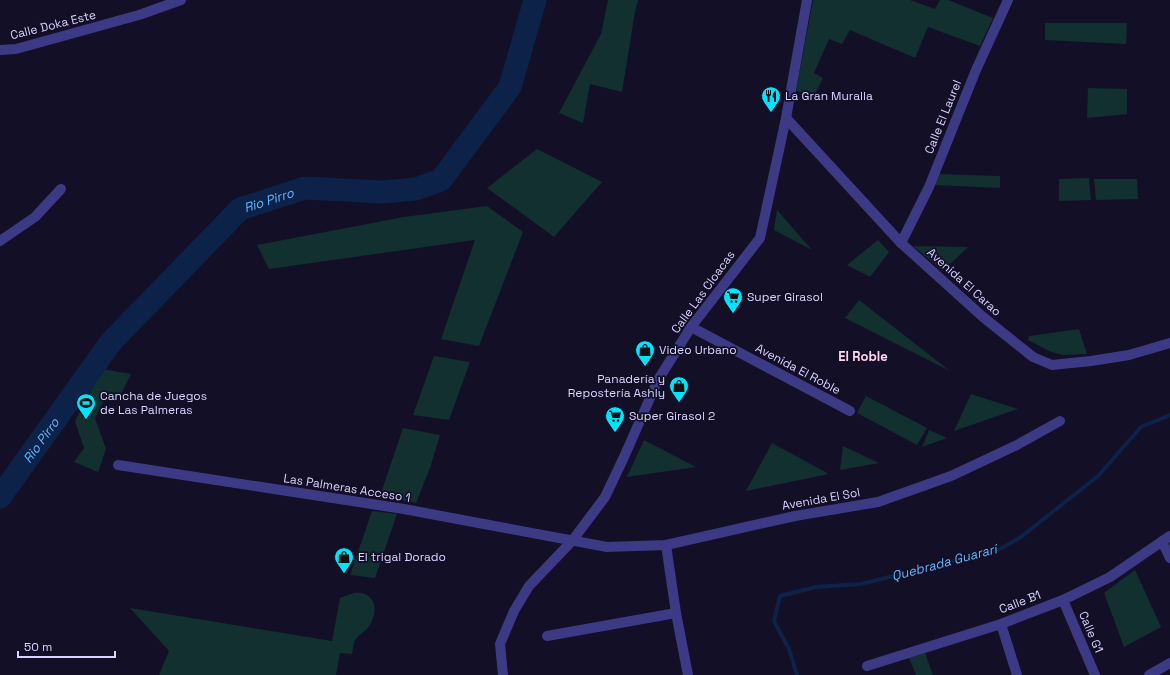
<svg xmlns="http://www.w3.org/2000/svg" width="1170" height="675" font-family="'Space Grotesk',sans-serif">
  <rect width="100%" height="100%" fill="#130f26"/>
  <g fill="#12302f">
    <polygon points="608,0 638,0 635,12 622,92 590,84 583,123 559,113 601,34"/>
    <polygon points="813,0 910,0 935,9 940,0 948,0 993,18 980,46 928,27 915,58 850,30 842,44 829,39 814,73 823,78 814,96 796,91"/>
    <polygon points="1045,23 1127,23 1126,44 1045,40"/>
    <polygon points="1088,88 1127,89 1127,114 1087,118"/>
    <polygon points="537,149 602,182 554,237 487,188"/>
    <polygon points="938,174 1000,176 1000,188 934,185"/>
    <polygon points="1089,178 1091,200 1059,201 1059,179"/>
    <polygon points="1094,179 1137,179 1138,199 1096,200"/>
    <polygon points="487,206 523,232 479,346 441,339 475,240 269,269 257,245 404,217"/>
    <polygon points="777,210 812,250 774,230"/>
    <polygon points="878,240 889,252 870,277 847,265"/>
    <polygon points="913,246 968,247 943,271"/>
    <polygon points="859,300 950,371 845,318"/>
    <polygon points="1079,329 1087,354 1062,355 1049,351 1028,340 1029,336"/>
    <polygon points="434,356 470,362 449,420 413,415"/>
    <polygon points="102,369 131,374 120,396 107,395 95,418 106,449 98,472 74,462 84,448 75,421"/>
    <polygon points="971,394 1018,409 954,431"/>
    <polygon points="866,396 927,428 917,445 857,413"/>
    <polygon points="403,428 440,435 430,468 416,503 380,496"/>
    <polygon points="929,430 947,438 922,447"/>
    <polygon points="644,440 696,467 627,477"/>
    <polygon points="772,443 829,474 746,491"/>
    <polygon points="843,446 879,463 840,470"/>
    <polygon points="372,511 397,514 375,578 350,575"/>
    <polygon points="1135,570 1161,627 1124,647 1104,593"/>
    <path d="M 354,593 C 375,591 379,609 370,625 C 366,631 360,634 356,639 C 353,642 353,650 352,654 L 340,653 L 336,675 L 159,675 L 169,651 L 130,608 L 332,641 L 340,598 Z"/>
    <polygon points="925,653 933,675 916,675 909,658"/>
  </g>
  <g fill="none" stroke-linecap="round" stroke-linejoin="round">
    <polyline stroke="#0c2248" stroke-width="4" points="797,675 789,649 774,621 780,596 816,587 861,584 998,550 1021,537 1098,476 1141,427 1170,415"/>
    <path stroke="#0c2248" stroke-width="23" id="s1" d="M 0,497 L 111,342 L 240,209 L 305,188 L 383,192 L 416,189 L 441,180 L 510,87 L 535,0"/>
    <g stroke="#3d3a85" stroke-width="10">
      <polyline points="0,50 16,49 139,15 181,0"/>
      <polyline points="786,118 901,243 983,317 1033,357 1052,365 1091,361 1129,355 1170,343"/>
      <polyline points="0,241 35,217 61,189"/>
      <polyline points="901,243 929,187 976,70 1008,0"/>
      <polyline points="691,327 850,411"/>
      <polyline points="118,465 404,509 607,547 666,545 795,516 878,502 951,476 1017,445 1060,421"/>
      <polyline points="1162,541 1170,558"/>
      <polyline points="666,545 676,613 688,675"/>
      <polyline points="1063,600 1095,675"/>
      <polyline points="1001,624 1017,675"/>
      <polyline points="547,636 676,613"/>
      <polyline points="867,666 1001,624 1063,600 1110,577 1170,536"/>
      <polyline points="503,675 500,644 514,611 529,586 572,541 605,497 624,457 658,380 691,327 760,238 786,118 807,0"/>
      <polyline points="1149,675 1170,663"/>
    </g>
  </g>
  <defs>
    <symbol id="restaurant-pin" viewBox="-11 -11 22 30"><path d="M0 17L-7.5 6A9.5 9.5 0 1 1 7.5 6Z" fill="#00e5ff" stroke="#130f26"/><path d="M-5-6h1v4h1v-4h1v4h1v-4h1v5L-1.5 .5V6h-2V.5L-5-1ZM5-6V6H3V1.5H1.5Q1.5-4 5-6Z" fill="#111"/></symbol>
    <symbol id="supermarket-pin" viewBox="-11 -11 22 30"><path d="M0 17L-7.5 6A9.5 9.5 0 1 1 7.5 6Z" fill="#00e5ff" stroke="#130f26"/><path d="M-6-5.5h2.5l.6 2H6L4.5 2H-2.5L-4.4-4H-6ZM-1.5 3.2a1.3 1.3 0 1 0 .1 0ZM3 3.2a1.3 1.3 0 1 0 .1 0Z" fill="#111"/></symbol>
    <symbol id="shop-pin" viewBox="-11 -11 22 30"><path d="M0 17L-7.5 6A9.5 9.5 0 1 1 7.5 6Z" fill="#00e5ff" stroke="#130f26"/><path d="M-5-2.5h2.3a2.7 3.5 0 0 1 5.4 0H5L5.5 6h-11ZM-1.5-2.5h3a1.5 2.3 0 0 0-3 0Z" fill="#111"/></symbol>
    <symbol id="stadium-pin" viewBox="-11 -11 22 30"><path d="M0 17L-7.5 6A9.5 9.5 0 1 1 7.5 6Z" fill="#00e5ff" stroke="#130f26"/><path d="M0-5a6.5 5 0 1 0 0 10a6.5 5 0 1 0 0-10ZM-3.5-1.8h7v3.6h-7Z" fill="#111"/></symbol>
  </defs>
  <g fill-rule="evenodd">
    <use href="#restaurant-pin" x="760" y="85" width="22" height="30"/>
    <use href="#supermarket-pin" x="722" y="286" width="22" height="30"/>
    <use href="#shop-pin" x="634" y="339" width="22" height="30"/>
    <use href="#shop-pin" x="668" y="375" width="22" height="30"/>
    <use href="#stadium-pin" x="75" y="392" width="22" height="30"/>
    <use href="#supermarket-pin" x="604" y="405" width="22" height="30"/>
    <use href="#shop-pin" x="333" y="546" width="22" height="30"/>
  </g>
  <g text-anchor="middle" stroke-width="3.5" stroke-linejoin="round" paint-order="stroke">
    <g font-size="12" fill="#d9d4ff" stroke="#130f26">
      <text transform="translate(53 25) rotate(-14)" y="4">Calle Doka Este</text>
      <text transform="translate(943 117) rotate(-68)" y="4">Calle El Laurel</text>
      <text transform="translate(964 282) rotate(42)" y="4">Avenida El Carao</text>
      <text transform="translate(703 292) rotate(-54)" y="4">Calle Las Cloacas</text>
      <text transform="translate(798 369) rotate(28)" y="4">Avenida El Roble</text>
      <text transform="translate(347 488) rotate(9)" y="4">Las Palmeras Acceso 1</text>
      <text transform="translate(821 499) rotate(-10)" y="4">Avenida El Sol</text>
      <text transform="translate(1020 602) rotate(-21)" y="4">Calle B1</text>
      <text transform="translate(1091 632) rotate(67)" y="4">Calle G1</text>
    </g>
    <g font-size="12" fill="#d9d4ff" stroke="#130f26" text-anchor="start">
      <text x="785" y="100">La Gran Muralla</text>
      <text x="747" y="301">Super Girasol</text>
      <text x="659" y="354">Video Urbano</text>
      <text x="665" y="383" text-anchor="end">Panadería y<tspan x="665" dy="14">Repostería Ashly</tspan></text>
      <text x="100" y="400">Cancha de Juegos<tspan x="100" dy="14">de Las Palmeras</tspan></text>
      <text x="629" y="420">Super Girasol 2</text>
      <text x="358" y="561">El trigal Dorado</text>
    </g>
    <g font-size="13" font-style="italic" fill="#62b6ff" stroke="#130f26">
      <text dy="5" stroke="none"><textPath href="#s1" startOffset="406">Rio Pirro</textPath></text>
      <text dy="5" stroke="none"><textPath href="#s1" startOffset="70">Rio Pirro</textPath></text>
      <text transform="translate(944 562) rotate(-15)" y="5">Quebrada Guararí</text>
    </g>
    <g font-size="13" font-weight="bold" fill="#ffd6f0" stroke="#130f26">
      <text x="863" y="361">El Roble</text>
    </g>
  </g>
  <path d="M18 651v6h97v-6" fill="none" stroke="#d9d4ff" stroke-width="2"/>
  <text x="24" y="651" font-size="12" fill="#d9d4ff" stroke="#130f26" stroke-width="3" paint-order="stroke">50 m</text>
</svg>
